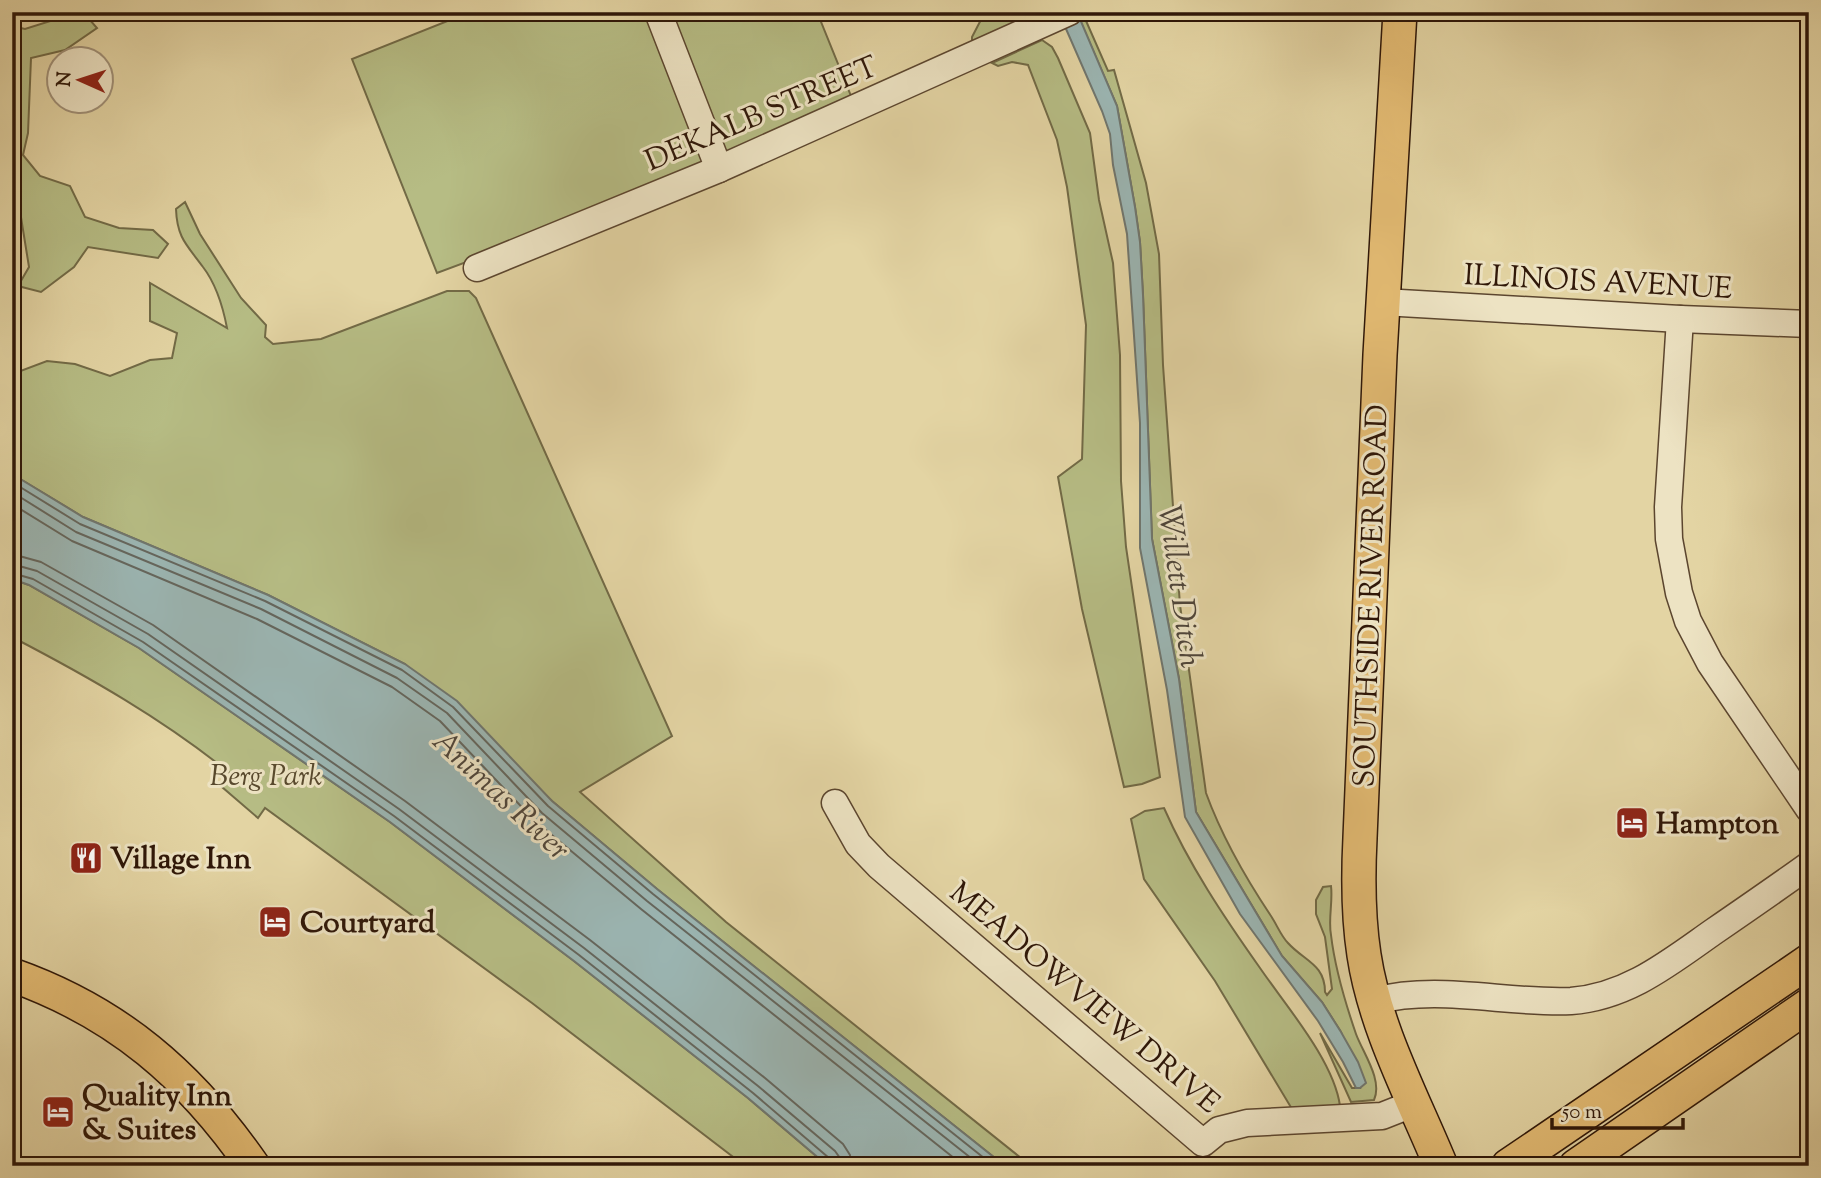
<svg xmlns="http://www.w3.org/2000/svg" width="1821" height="1178" font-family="'Sorts Mill Goudy',serif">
  <rect width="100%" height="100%" fill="#e3d4a3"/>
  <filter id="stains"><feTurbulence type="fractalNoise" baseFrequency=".00286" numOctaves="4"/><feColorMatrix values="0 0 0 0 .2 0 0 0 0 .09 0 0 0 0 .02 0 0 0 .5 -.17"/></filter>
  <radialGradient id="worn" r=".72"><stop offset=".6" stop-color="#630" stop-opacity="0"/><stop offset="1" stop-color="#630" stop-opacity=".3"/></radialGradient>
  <g fill="#b6bc84" stroke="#726a46" stroke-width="2">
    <polygon points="79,12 83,12 97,28 65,50 31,58 28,133 23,155 40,176 70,186 85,217 119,228 153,230 168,244 158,258 88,247 74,267 41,292 18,286 29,267 19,205 12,201 12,26 25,29"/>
    <polygon points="470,12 649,12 703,160 699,166 544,233 437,273 352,59"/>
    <polygon points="667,12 817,12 853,101 729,152 724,150"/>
    <polygon points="985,12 1038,12 972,42 972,37"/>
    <path d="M 1083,14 L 1108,71 L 1114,70 L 1146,183 L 1159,254 L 1163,365 L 1180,605 L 1206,793 C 1222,837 1245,877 1271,916 C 1277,925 1281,936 1288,943 C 1304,961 1325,964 1325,992 L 1327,995 L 1332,989 L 1325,937 L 1316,914 L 1316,900 L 1323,887 L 1331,886 C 1333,902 1328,919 1331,935 C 1335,969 1345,1002 1356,1034 C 1363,1053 1383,1080 1374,1100 L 1351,1102 L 1320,1033 L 1352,1088 L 1360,1088 L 1341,1032 L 1322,1002 L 1282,956 L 1196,812 L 1179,679 L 1152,539 L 1143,295 L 1140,242 L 1135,207 L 1117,106 L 1078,16 Z"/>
    <polygon points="1042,40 1052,47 1058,58 1090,133 1099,200 1113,263 1120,355 1121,481 1126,547 1160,777 1142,784 1124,787 1082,609 1058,477 1082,459 1086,325 1067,187 1057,140 1028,65 1012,62 998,66 992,63"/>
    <path d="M 185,202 L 200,234 L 241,298 L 266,325 L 265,337 L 273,344 L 321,339 L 447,291 L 469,291 L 476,298 L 672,736 L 580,792 L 726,922 L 1031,1166 L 1005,1166 L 657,889 L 552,801 L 405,664 L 268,595 L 83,517 L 12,474 L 12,370 L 18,372 L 47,361 L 75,364 L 110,376 L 150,360 L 172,358 L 177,333 L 150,321 L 150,283 L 227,328 C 223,307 216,284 203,267 C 187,245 177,238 176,209 Z"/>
    <path d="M 12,579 L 29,585 L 139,648 L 390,822 L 574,961 L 748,1098 L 828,1166 L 745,1166 L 532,1003 L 265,808 L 258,818 L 222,787 L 231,774 C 163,719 89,677 12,637 Z"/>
    <path d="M 1164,808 C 1189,865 1224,917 1260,968 C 1286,1006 1334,1061 1340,1106 L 1292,1109 L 1215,981 L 1144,879 L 1131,819 L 1145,811 Z"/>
  </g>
  <g fill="#9bb5b2" stroke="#70766e" stroke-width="2">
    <polygon points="1077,12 1117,106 1135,207 1140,242 1143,295 1152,539 1179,679 1196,812 1282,956 1322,1002 1341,1032 1358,1062 1366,1083 1360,1088 1356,1088 1343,1062 1318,1021 1240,914 1185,817 1167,690 1140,548 1140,423 1127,234 1113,165 1110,134 1102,111 1063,22"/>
    <polygon points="12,474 83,517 268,595 405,664 457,701 552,801 657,889 1005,1166 828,1166 748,1098 574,961 390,822 139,648 29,585 12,579"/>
  </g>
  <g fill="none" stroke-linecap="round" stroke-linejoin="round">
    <g stroke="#65665d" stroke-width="2">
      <polyline points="12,482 80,524 265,601 402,670 453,707 548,806 653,894 994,1166"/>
      <polyline points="12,492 76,532 261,609 397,678 447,713 542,813 647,901 981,1166"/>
      <polyline points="12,504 72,541 257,619 392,687 440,721 535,821 641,909 964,1166"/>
      <polyline points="12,554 41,562 153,625 405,801 590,940 765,1078 843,1144 850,1155 851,1166"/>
      <polyline points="12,564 37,571 148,634 399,809 584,948 758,1086 835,1151 840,1158 841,1166"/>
      <polyline points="12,573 33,579 143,642 394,816 579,955 753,1093 829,1158 832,1166"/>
    </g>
    <defs>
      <g id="minor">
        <polyline points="658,12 719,169"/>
        <polyline points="477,268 719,169 1069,12"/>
        <polyline points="1383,302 1680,319 1809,324"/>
        <polyline points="1680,319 1668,507 1669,539 1679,593 1688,621 1710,663 1809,809"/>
        <polyline points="835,803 858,844 879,866 1203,1143 1219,1130 1247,1123 1382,1116 1415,1103"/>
        <path d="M 1375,1001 C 1438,984 1507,1004 1571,1001 C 1627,997 1669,963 1713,932 C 1745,910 1777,888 1809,865"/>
      </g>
      <g id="major">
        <path d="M 1400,12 L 1380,355 L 1360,838 C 1358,877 1358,916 1364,955 C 1375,1028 1413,1098 1441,1166"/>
        <path d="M 12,975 C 117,1012 190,1075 253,1166"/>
        <polyline points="1508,1166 1809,961"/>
        <polyline points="1576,1166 1809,1005"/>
      </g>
    </defs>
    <use href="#minor" stroke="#5c462f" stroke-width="29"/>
    <use href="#major" stroke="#2f1708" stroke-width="36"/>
    <use href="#minor" stroke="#ede3c3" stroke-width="26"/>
    <use href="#major" stroke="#e2ba72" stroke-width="33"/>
  </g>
  <defs>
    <symbol id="hotel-square" viewBox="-11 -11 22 22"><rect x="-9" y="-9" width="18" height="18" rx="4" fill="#8f2418" stroke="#ede3c3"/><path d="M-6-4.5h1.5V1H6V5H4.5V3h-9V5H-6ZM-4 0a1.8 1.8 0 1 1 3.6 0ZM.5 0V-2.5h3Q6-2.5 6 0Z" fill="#fff"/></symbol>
    <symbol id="restaurant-square" viewBox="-11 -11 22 22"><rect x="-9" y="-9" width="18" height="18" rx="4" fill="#8f2418" stroke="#ede3c3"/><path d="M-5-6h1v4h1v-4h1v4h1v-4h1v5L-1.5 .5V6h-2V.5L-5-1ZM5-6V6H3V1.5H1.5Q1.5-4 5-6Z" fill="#fff"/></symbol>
  </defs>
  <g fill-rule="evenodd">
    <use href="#hotel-square" x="1613" y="804" width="38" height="38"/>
    <use href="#restaurant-square" x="67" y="839" width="38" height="38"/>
    <use href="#hotel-square" x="256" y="903" width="38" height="38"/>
    <use href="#hotel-square" x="39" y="1093" width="38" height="38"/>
  </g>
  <g text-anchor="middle" stroke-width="6" stroke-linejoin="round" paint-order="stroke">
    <g font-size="30" fill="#2f1708" stroke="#ede3c3">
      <text transform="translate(761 113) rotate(-23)" y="10">DEKALB STREET</text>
      <text transform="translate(1598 281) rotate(3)" y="10">ILLINOIS AVENUE</text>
      <text transform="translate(1370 596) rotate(-88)" y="10">SOUTHSIDE RIVER ROAD</text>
      <text transform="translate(1085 997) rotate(40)" y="10">MEADOWVIEW DRIVE</text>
    </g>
    <g font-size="30" font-style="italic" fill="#58492d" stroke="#ede3c3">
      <text x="266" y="785">Berg Park</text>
    </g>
    <g font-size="30" font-weight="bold" fill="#2f1708" stroke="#ede3c3" text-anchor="start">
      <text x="1656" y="833">Hampton</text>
      <text x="110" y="868">Village Inn</text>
      <text x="300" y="932">Courtyard</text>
      <text x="82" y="1105">Quality Inn<tspan x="82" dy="34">&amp; Suites</tspan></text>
    </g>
    <g font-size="32" font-style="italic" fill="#4f463b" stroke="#ede3c3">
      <text transform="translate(1181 586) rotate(82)" y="11">Willett Ditch</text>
      <text transform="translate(502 794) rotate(43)" y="11">Animas River</text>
    </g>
  </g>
  <rect width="1821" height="1178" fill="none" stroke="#e3d4a3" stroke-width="42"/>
  <rect x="14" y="14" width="1793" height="1150" fill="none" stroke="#2f1708" stroke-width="3.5"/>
  <rect x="21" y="21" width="1779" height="1136" fill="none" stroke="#2f1708" stroke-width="2"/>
  <g transform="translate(80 80) rotate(273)"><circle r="33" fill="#ede3c3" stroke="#a19178" stroke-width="2"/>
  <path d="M0-5L12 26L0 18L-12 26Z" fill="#8f2418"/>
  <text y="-10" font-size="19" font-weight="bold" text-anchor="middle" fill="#2f1708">N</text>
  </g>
  <path d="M1552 1118v10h131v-10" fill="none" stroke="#2f1708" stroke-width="3.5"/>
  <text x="1562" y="1118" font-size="21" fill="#2f1708" stroke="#ede3c3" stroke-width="5" paint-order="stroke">50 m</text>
  <rect width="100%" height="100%" filter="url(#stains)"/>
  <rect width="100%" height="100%" fill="url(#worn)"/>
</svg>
